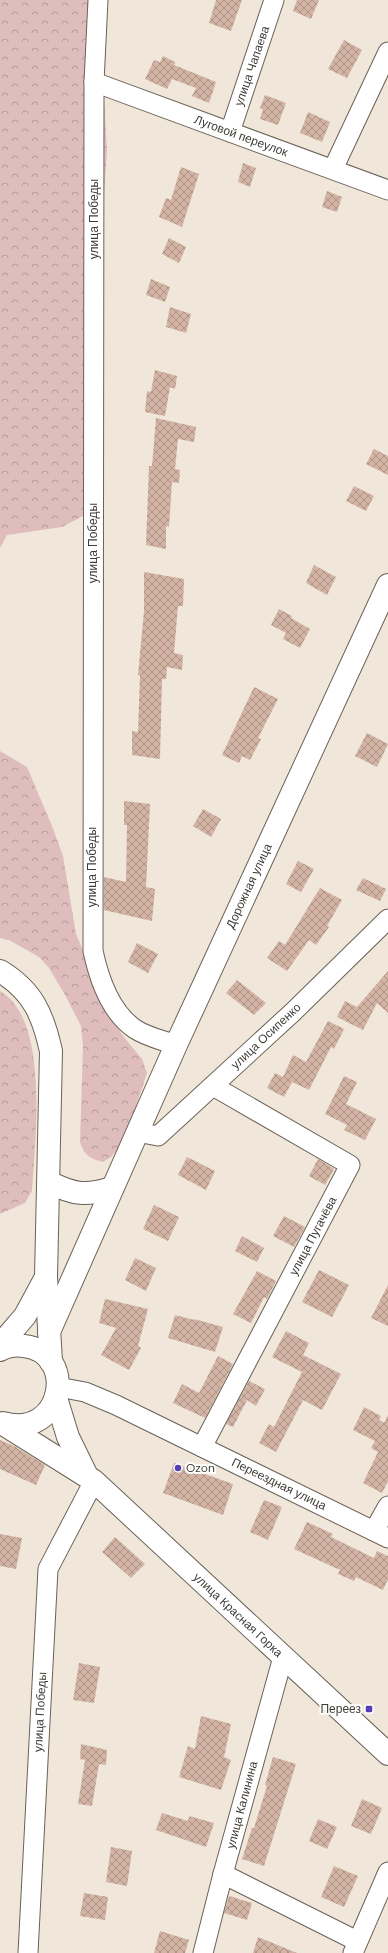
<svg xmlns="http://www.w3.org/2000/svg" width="388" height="1953" font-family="'DM Sans',sans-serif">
  <defs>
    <pattern id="forest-crowns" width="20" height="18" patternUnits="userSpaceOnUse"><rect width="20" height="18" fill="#e0bdbd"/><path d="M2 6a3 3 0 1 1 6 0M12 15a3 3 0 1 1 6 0" fill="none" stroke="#b79b9a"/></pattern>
    <pattern id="building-cross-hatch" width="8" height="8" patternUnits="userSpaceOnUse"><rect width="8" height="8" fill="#d3b4a4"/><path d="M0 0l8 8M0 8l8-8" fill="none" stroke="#ad9486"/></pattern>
  </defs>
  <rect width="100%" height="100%" fill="#f0e7da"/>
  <g fill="url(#forest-crowns)">
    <polygon points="0,0 98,0 107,150 83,516 62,527 7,535 0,548"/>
    <path d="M 0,751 L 27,767 L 52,826 L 63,856 L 76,934 L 113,1020 L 123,1036 L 142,1059 L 147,1073 L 134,1112 L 117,1150 L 111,1157 L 103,1162 C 90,1159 84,1155 80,1142 L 83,1046 L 81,1026 L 65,995 L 49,968 L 39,957 L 9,940 L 0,938 Z"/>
    <path d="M 0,991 C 50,1019 35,1142 32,1191 L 25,1203 L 0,1214 Z"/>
  </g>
  <g fill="url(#building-cross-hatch)">
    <polygon points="216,0 242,0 231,31 209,23"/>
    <polygon points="297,0 319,0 311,19 293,11"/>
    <polygon points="344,40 362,50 347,78 328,69"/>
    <polygon points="163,56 175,62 174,65 216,82 209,103 192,96 196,88 172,79 167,89 145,79 154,60 160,62"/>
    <polygon points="265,95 286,103 278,125 260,119 263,110 260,108"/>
    <polygon points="308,112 330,122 322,142 300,133"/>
    <polygon points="243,163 256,168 250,187 238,182"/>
    <polygon points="181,167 199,174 182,227 159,217 166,198 171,200"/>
    <polygon points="327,191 342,197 337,212 322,207"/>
    <polygon points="169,238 186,247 179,263 162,254"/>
    <polygon points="151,279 170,287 165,302 146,295"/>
    <polygon points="170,307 191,314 186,333 166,327"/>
    <polygon points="155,370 177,376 175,389 170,387 165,416 145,412 147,391 151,392"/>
    <polygon points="156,418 196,427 194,442 178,439 175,469 180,470 179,483 172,482 169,527 166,526 166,549 146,545 149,466 152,466"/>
    <polygon points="374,449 388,456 388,475 366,464"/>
    <polygon points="354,486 374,496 366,511 346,501"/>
    <polygon points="314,565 336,577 327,595 306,583"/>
    <polygon points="144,572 184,579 183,606 178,606 174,653 183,655 182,670 167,667 166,679 162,679 160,759 132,755 132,731 138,732 140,675 138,675 144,611"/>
    <polygon points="279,609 292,616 291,618 310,629 300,648 283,639 286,633 271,625"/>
    <polygon points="254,687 278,699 258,738 261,739 250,760 242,756 239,763 222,755"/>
    <polygon points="367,733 388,744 377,767 355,756"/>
    <polygon points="124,801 150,804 146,887 155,889 152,921 104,910 104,877 126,882 127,825 124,825"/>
    <polygon points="203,809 221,819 211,837 193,826"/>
    <polygon points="298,861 314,869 301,892 286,884"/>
    <polygon points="363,878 386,889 380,901 356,890"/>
    <polygon points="320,888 342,900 327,926 329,927 316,945 309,940 287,971 267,958 279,941 285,945"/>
    <polygon points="137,943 158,954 148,973 128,962"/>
    <polygon points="388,971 388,1013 377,1003 363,1030 337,1017 345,1001 357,1007"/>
    <polygon points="237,980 266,1003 254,1015 226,993"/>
    <polygon points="328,1021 344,1029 334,1049 331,1047 309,1090 292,1082 284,1097 267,1088 275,1073 283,1077 293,1055 306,1062"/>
    <polygon points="344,1076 357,1082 346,1104 376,1119 365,1140 344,1130 347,1125 325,1114"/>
    <polygon points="187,1157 215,1171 206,1190 178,1175"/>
    <polygon points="318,1159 334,1169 325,1185 309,1176"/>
    <polygon points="154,1205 179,1217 168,1241 143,1229"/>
    <polygon points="284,1216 305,1227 294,1247 273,1236"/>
    <polygon points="242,1236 264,1248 257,1262 235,1251"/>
    <polygon points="135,1258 156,1268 146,1291 125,1280"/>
    <polygon points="319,1270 349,1285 332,1317 302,1302"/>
    <polygon points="257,1271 276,1281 267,1299 264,1297 251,1323 233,1314"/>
    <polygon points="388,1285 388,1326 371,1318"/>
    <polygon points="105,1299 148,1309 138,1346 141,1348 129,1370 101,1355 116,1328 99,1323"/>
    <polygon points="175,1315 194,1320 194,1319 223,1327 215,1352 168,1338"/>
    <polygon points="286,1331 309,1343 303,1355 341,1374 322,1410 303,1400 276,1452 259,1443 269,1424 274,1427 302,1372 272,1357"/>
    <polygon points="218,1356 233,1364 205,1418 173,1403 182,1384 199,1393"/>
    <polygon points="249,1381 265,1389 256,1406 247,1400 233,1427 226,1424"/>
    <polygon points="364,1407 381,1416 379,1420 384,1423 388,1415 388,1481 382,1493 363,1483 378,1452 371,1448 375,1441 353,1430"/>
    <polygon points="0,1440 14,1446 45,1465 36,1485 0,1469"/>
    <polygon points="174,1463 233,1484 223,1515 163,1493"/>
    <polygon points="264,1500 282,1507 268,1540 250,1532"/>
    <polygon points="307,1522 333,1534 331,1537 374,1558 377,1551 388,1556 388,1579 383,1590 356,1577 354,1581 338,1574 340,1570 294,1549"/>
    <polygon points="0,1534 22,1538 16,1569 0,1566"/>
    <polygon points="115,1537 145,1564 131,1578 102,1552"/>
    <polygon points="79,1663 100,1667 94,1703 73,1700"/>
    <polygon points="201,1716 231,1724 224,1757 231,1760 221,1790 179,1777 188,1746 195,1749"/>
    <polygon points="81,1744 107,1750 106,1765 99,1764 92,1806 78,1804 85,1760 80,1759"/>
    <polygon points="273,1757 296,1764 264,1866 242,1859 252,1828 254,1828 267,1786 265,1785"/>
    <polygon points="362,1799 382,1808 371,1834 351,1826"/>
    <polygon points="162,1813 188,1821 189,1816 214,1823 206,1847 156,1830"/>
    <polygon points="318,1819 337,1827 327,1849 309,1841"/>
    <polygon points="111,1847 132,1851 127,1886 106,1882"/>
    <polygon points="334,1866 358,1876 344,1907 321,1897"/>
    <polygon points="84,1893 108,1897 105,1920 80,1916"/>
    <polygon points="229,1896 252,1903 247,1920 224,1913"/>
    <polygon points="160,1931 189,1940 185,1953 154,1953"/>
    <polygon points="258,1937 297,1953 253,1953"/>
  </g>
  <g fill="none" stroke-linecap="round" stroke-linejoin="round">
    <defs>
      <g id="street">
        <path d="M 98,0 L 94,82 L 93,951 C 99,979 110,1012 135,1029 C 147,1037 162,1040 176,1045"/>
        <polyline points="94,82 388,190"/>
        <polyline points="230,132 274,0"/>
        <polyline points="333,169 388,52"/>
        <polyline points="137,1132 158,1136 293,1012 388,919"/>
        <polyline points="58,1387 85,1392 116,1405 388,1538"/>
        <polyline points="202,1447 350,1165 213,1086"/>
        <polyline points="374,1531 388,1506"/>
        <polyline points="223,1874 357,1941"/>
        <polyline points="28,1953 48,1569 94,1481"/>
        <polyline points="203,1953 223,1874 283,1657"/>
        <polyline points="353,1953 388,1872"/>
      </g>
      <g id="secondary">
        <path d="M 0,971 C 33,991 43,1015 51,1051 L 46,1277 L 51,1362"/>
        <path d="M 49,1182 C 74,1195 86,1196 112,1188"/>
        <polyline points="49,1332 176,1045 388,585"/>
        <polyline points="0,1345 25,1316 46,1277"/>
        <path d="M 0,1350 C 7,1346 16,1345 24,1346 C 78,1352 64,1440 3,1423"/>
        <polyline points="56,1398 68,1437 87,1476"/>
        <polyline points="3,1424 94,1481 388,1754"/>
      </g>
    </defs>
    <use href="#street" stroke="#6a6257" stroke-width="21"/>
    <use href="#secondary" stroke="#6a6257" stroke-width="24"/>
    <use href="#street" stroke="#fff" stroke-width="19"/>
    <use href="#secondary" stroke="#fff" stroke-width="22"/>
  </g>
  <g fill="#543eb6" stroke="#fff" stroke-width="1.5">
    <circle cx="178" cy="1468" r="4"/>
    <rect x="365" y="1705" width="8" height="8" rx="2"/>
  </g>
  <g text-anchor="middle" stroke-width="4" stroke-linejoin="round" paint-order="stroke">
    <g font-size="12" fill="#3f3c37" stroke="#fff">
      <text transform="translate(252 66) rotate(-71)" y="4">улица Чапаева</text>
      <text transform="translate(241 136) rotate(20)" y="4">Луговой переулок</text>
      <text transform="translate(94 219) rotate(-90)" y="4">улица Победы</text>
      <text transform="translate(93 543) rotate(-90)" y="4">улица Победы</text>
      <text transform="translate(92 867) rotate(-90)" y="4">улица Победы</text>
      <text transform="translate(249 886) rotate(-65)" y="4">Дорожная улица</text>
      <text transform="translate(266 1036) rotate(-43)" y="4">улица Осипенко</text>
      <text transform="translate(313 1236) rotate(-62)" y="4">улица Пугачёва</text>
      <text transform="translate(279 1484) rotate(26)" y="4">Переездная улица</text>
      <text transform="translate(238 1615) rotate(43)" y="4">улица Красная Горка</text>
      <text transform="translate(40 1712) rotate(-87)" y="4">улица Победы</text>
      <text transform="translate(242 1805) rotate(-75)" y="4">улица Калинина</text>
    </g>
    <g font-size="12" fill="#3f3c37" stroke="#fff" text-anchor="start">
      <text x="186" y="1472">Ozon</text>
      <text x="361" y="1713" text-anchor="end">Переез</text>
    </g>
  </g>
</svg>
